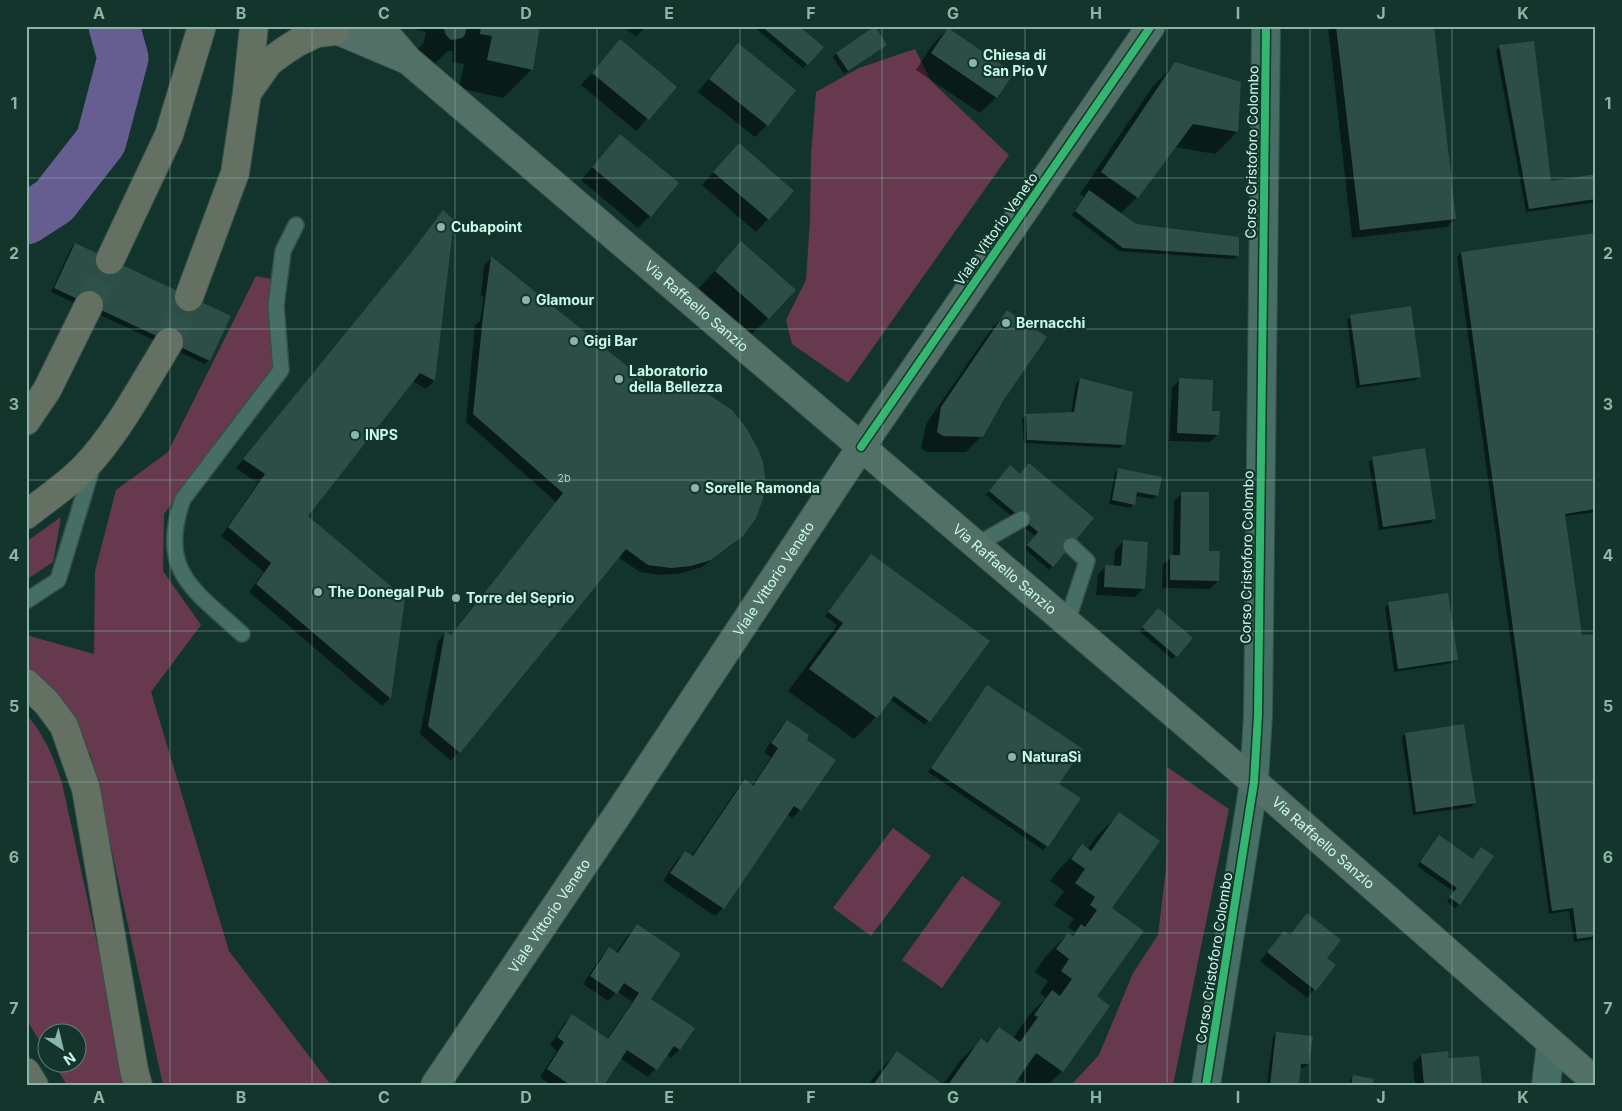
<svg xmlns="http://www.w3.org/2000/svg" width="1622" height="1111" font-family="Inter,sans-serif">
  <rect width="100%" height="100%" fill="#12342d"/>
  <g fill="#67394f">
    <polygon points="915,49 931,81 1009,155 848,383 792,344 786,320 806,280 810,220 811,156 816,92 859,68"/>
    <polygon points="256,276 272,279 268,316 273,366 164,514 163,571 201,625 151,692 229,951 331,1085 163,1085 91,756 58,693 26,668 26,635 94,654 95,571 116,490 168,452"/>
    <polygon points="61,517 53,562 26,580 26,542"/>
    <path d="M 26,714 C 45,736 53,756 62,783 L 128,1085 L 67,1085 L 54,1064 L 78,1064 L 78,1034 L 48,1034 L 47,1053 L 26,1019 Z"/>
    <polygon points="1167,767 1229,809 1173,1085 1071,1085 1099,1055 1133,973 1158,935 1166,868"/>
    <polygon points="893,828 931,856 871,936 833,908"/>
    <polygon points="962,876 1001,903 942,988 902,960"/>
  </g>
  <g fill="#0007">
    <polygon points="403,26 539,26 531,70 503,98 459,88 464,64 452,62 453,51 448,51 432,66 415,53 424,42 426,32"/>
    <polygon points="623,26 646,26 636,37"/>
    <polygon points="753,26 797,26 822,47 803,68"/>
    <polygon points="1328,26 1432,26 1455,219 1447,227 1352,238"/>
    <polygon points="948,29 1013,73 996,98 980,113 916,70 932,45"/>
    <polygon points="620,41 675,87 636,131 581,85"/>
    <polygon points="738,45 795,90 767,125 755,137 698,92 726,57"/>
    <polygon points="886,45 844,74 833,57 837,53"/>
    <polygon points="1500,47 1549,182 1596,175 1596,202 1526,212 1496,50"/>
    <polygon points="1175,64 1239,83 1237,132 1215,154 1175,147 1137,197 1120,214 1136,225 1238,255 1234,259 1119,251 1072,215 1084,197 1080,194 1153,86"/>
    <polygon points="608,148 650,216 638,228 581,180"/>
    <polygon points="727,157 793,191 756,232 702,185"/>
    <polygon points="443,211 446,285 434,381 426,389 412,381 306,517 404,599 390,698 382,706 249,592 264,572 221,536 258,483 236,468 407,259"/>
    <polygon points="1596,234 1596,512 1565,516 1581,637 1596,635 1596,957 1593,939 1574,942 1569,911 1549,914 1457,257 1461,253"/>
    <polygon points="741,243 768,318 746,340 694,293"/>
    <polygon points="75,244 229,317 208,361 205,364 51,292 71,248"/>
    <polygon points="491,258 742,535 733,544 702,567 682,573 662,575 640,572 618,557 451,761 420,734 438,641 445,633 450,636 556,502 466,422 475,325 480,321 484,297 481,295 484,266"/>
    <polygon points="1008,312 1002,401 982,436 966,452 926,452 921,448 926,424 992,328"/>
    <polygon points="1351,316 1419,376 1416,380 1356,388 1347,320"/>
    <polygon points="1180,379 1210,412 1218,434 1210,442 1169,441 1172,388"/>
    <polygon points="1080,380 1123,444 1120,448 1024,443 1022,419 1026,415 1071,413 1076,383"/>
    <polygon points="1373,458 1434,519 1431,523 1379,530 1369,462"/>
    <polygon points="1119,470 1157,496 1153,499 1135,496 1134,504 1130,508 1109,504 1115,473"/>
    <polygon points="1006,471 1020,475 1052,566 1049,570 1025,549 1035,536 986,495"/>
    <polygon points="1182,493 1218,581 1210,589 1162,588 1163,564 1173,556 1174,501"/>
    <polygon points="1123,542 1143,589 1135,597 1096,595 1098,574 1106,566 1114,567 1115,550"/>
    <polygon points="871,555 988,641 925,725 890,699 876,717 854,739 788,691 837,625 825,616"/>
    <polygon points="1389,604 1457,659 1453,663 1394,672 1385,607"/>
    <polygon points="1154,613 1176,656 1172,659 1139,631"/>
    <polygon points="984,690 1058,784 1047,846 1043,850 928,772"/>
    <polygon points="787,722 805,740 800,810 792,818 787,814 723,908 715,916 663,881 677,860 685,852 691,857 737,789 745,781 752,786 771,757 764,752 779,730"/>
    <polygon points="1405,734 1474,803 1471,807 1413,815 1402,738"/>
    <polygon points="1119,814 1110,909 1095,997 1109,1006 1062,1071 1048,1085 1027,1085 1017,1078 1012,1085 943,1085 959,1062 981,1040 985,1043 999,1029 1013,1038 1030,1014 1046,998 1040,993 1048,981 1035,972 1046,956 1068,934 1071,936 1075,932 1068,927 1074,919 1054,905 1064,891 1050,881 1060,868 1082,846 1087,850 1097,836"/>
    <polygon points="1436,840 1472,860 1459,904 1455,908 1447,902 1454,892 1417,866"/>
    <polygon points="1300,923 1325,958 1335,965 1307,998 1260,961 1284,932 1289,936"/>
    <polygon points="637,926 649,999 693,1029 679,1050 671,1058 667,1055 648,1077 620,1058 602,1085 551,1085 540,1077 557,1051 550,1045 564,1024 572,1016 607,1039 632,1002 617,991 608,1001 583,984 601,957 609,949 616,953 629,934"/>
    <polygon points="1276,1033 1308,1064 1304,1068 1299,1067 1298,1085 1267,1085 1273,1037"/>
    <polygon points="897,1053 942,1085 868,1085 875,1075"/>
    <polygon points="1421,1055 1481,1085 1415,1085 1413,1063"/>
    <polygon points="1354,1076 1371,1085 1349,1085 1350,1080"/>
  </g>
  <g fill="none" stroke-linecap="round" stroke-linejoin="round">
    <polyline stroke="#665e91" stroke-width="51" points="26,219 54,201 101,141 123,58 114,26"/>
  </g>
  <g fill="#2d4e47">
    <polygon points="443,26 467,26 465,35 462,38 451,40 446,35"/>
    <polygon points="481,26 540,26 533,70 487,60 492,36 480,34"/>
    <polygon points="761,26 799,26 824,47 808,65"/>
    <polygon points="875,26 887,45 848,71 836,53"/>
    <polygon points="1336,26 1434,26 1456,219 1360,230"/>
    <polygon points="948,28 1014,73 997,98 931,53"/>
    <polygon points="620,39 677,87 649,120 592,73"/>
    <polygon points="1534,41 1551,181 1596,174 1596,199 1529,209 1499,45"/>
    <polygon points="738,43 796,90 768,126 709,79"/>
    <polygon points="1175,62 1241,82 1238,132 1193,124 1138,198 1101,172"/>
    <polygon points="620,134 679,183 651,217 592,167"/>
    <polygon points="739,143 794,191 769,220 713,172"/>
    <polygon points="1089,190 1136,224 1239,237 1239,256 1123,248 1075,211"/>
    <polygon points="443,210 454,220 435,381 420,373 308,516 405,598 391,699 256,584 271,563 228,527 265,474 243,459 410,254"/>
    <polygon points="1596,233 1596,509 1565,514 1582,635 1596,634 1596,936 1577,939 1573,908 1552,911 1461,252"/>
    <polygon points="741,241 796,290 769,319 715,271"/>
    <polygon points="75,243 231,316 210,361 54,288"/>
    <polygon points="491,256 654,388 674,388 705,392 732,410 747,429 758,449 763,462 765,477 763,499 756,518 743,536 711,560 691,566 671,568 648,565 626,549 460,753 428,726 445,631 451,635 563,493 473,414 483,316"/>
    <polygon points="1411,306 1421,377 1360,385 1350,315"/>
    <polygon points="1007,310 1047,337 1003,401 983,437 943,436 937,432 941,407"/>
    <polygon points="1080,378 1133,392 1125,445 1027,440 1026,414 1074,412"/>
    <polygon points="1179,378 1213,380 1212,411 1220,411 1219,435 1177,433"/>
    <polygon points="1425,448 1436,519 1383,527 1372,457"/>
    <polygon points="1029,463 1094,518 1053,567 1027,545 1038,532 989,491 1010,465 1020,474"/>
    <polygon points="1118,468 1162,477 1158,496 1137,492 1135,505 1112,500"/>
    <polygon points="1181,492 1209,492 1209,551 1220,551 1219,581 1170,580 1170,555 1180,555"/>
    <polygon points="1123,540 1148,542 1145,589 1104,587 1105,565 1121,566"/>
    <polygon points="871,554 990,641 930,722 894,696 877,718 809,669 843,623 828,612"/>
    <polygon points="1448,593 1458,660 1398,669 1388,602"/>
    <polygon points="1158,608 1193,638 1177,657 1142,627"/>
    <polygon points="987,685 1083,749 1059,784 1081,798 1048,847 931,768"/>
    <polygon points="787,720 809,735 807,740 836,760 801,811 794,806 724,909 670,873 685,851 693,856 745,779 753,786 778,748 771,743"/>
    <polygon points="1464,724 1476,803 1416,812 1405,733"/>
    <polygon points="1119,812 1160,841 1112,908 1144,931 1097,996 1110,1006 1063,1072 1036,1053 1014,1085 948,1085 981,1038 987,1043 999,1027 1020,1042 1038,1017 1034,1015 1052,990 1060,996 1072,979 1061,971 1069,959 1056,949 1068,933 1073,936 1081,924 1085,927 1097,910 1090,905 1095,897 1075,883 1085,869 1071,859 1082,844 1091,851"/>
    <polygon points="1439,835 1473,859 1481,847 1494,856 1460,905 1449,897 1457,888 1420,862"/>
    <polygon points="1307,913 1341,940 1327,958 1336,965 1316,991 1267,952 1284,931 1290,935"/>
    <polygon points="637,924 681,954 651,999 695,1028 680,1050 674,1046 657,1070 627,1050 604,1085 570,1085 547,1069 564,1042 557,1037 572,1014 608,1039 639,993 624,983 617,994 590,976 609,947 618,953"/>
    <polygon points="1276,1032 1313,1036 1309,1064 1301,1064 1299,1085 1270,1085"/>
    <polygon points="897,1051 944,1085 873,1085"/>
    <polygon points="1448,1051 1449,1058 1479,1056 1482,1085 1424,1085 1421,1054"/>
    <polygon points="1353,1075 1374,1079 1373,1085 1351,1085"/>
  </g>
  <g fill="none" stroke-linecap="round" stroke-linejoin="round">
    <g stroke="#2e5249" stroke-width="28" stroke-dasharray="28 14" stroke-linecap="butt">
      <polyline points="89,305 110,260"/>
      <polyline points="169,342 189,297"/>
    </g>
    <defs>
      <g id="lane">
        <polyline points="976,545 1022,519"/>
        <polyline points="26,601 58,580 93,465"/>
        <polyline points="1067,622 1087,561 1071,546"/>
        <path d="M 242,634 C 194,590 157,571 183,499 L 281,370 L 276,306 L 283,251 L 296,225"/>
      </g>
      <g id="street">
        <polyline points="1206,1085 1254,782 1258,715 1266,26"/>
        <polyline points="1546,1085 1551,1044"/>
      </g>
      <g id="secondary">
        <polyline points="327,26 405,59"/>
        <path id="s1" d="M 379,26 L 409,61 L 1254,782 L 1596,1082"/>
        <path id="s2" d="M 435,1085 L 620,811 L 861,447 L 1151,26"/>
      </g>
      <g id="highway">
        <polyline points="247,92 254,26"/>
        <polyline points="110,260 169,135 202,26"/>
        <polyline points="189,297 235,173 247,93 269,62 284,51 298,42 317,33 336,31"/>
        <polyline points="26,421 47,390 89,305"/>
        <path d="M 26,515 C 46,499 68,485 86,466 C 118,432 144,383 169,342"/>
        <polyline points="26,683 47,703 64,726 86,789 134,1070 138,1085"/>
        <polyline points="26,1072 34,1085"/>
      </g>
    </defs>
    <use href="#lane" stroke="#355049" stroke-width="18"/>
    <use href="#street" stroke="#355049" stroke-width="30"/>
    <use href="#secondary" stroke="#355049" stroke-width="30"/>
    <use href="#highway" stroke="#355049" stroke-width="30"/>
    <use href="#lane" stroke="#476e64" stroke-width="15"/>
    <use href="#street" stroke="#476e64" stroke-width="28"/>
    <use href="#secondary" stroke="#527065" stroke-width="28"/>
    <use href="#highway" stroke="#647061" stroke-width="28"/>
    <defs>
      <g id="cycleway">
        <polyline points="861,447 1151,26"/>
        <polyline points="1206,1085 1254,782 1258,715 1266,26"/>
      </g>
    </defs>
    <use href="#cycleway" stroke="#14352c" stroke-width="11"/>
    <use href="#cycleway" stroke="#33b770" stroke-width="8"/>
  </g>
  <path fill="none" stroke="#8ab5a8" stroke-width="1" stroke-opacity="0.55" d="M 170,26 L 170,1085M 312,26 L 312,1085M 455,26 L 455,1085M 597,26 L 597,1085M 740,26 L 740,1085M 882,26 L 882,1085M 1025,26 L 1025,1085M 1167,26 L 1167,1085M 1310,26 L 1310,1085M 1452,26 L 1452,1085M 26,178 L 1596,178M 26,329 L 1596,329M 26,480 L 1596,480M 26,631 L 1596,631M 26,782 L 1596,782M 26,933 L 1596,933"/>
  <g fill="#8ab5a8" stroke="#14352c" stroke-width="2">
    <circle cx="973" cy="63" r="5"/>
    <circle cx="441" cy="227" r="5"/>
    <circle cx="526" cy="300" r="5"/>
    <circle cx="1006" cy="323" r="5"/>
    <circle cx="574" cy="341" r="5"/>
    <circle cx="619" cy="379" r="5"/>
    <circle cx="355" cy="435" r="5"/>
    <circle cx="695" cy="488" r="5"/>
    <circle cx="318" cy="592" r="5"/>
    <circle cx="456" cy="598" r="5"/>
    <circle cx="1012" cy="757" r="5"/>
  </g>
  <g text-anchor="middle" stroke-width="4.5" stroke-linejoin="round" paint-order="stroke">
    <g font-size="11" fill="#a3cfc1">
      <text x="564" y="482">2b</text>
    </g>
    <g font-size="14" font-weight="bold" fill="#cafaea" stroke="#14352c" text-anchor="start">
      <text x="983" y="60">Chiesa di<tspan x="983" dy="16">San Pio V</tspan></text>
      <text x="451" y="232">Cubapoint</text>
      <text x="536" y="305">Glamour</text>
      <text x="1016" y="328">Bernacchi</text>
      <text x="584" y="346">Gigi Bar</text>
      <text x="629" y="376">Laboratorio<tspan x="629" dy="16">della Bellezza</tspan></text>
      <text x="365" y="440">INPS</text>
      <text x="705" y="493">Sorelle Ramonda</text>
      <text x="328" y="597">The Donegal Pub</text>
      <text x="466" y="603">Torre del Seprio</text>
      <text x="1022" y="762">NaturaSì</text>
    </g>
    <g font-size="14" fill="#cafaea" stroke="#14352c">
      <text transform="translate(1252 152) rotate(-89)" y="5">Corso Cristoforo Colombo</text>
      <text transform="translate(996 229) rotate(-55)" y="5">Viale Vittorio Veneto</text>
      <text dy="5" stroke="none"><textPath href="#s1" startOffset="424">Via Raffaello Sanzio</textPath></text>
      <text transform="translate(1247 557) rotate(-89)" y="5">Corso Cristoforo Colombo</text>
      <text dy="5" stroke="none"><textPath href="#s1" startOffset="829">Via Raffaello Sanzio</textPath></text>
      <text dy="5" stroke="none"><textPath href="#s2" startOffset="609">Viale Vittorio Veneto</textPath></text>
      <text dy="5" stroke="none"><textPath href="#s1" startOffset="1249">Via Raffaello Sanzio</textPath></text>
      <text dy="5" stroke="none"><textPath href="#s2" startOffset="204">Viale Vittorio Veneto</textPath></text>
      <text transform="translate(1214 958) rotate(-81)" y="5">Corso Cristoforo Colombo</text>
    </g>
  </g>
  <rect width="1622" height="1111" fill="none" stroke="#14352c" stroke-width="55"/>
  <g transform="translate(62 1048) rotate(145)"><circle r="24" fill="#14352c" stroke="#5d8478"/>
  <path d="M0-4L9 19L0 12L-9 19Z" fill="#8ab5a8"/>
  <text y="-8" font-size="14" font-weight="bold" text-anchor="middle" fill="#cafaea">N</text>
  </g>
  <rect x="28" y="28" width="1566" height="1056" fill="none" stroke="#8ab5a8" stroke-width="2"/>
  <g font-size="16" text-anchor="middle" font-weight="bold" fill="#8ab5a8">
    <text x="99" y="19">A</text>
    <text x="241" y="19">B</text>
    <text x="384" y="19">C</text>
    <text x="526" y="19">D</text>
    <text x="669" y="19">E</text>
    <text x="811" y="19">F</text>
    <text x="953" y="19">G</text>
    <text x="1096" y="19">H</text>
    <text x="1238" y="19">I</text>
    <text x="1381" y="19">J</text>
    <text x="1523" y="19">K</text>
    <text x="14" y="109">1</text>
    <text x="1608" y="109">1</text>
    <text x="14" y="259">2</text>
    <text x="1608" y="259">2</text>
    <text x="14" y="410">3</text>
    <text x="1608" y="410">3</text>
    <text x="14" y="561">4</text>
    <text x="1608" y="561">4</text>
    <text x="14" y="712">5</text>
    <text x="1608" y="712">5</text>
    <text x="14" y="863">6</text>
    <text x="1608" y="863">6</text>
    <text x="14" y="1014">7</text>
    <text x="1608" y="1014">7</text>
    <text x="99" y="1103">A</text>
    <text x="241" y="1103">B</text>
    <text x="384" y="1103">C</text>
    <text x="526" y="1103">D</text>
    <text x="669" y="1103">E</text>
    <text x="811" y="1103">F</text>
    <text x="953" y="1103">G</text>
    <text x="1096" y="1103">H</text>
    <text x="1238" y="1103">I</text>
    <text x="1381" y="1103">J</text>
    <text x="1523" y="1103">K</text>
  </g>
</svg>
